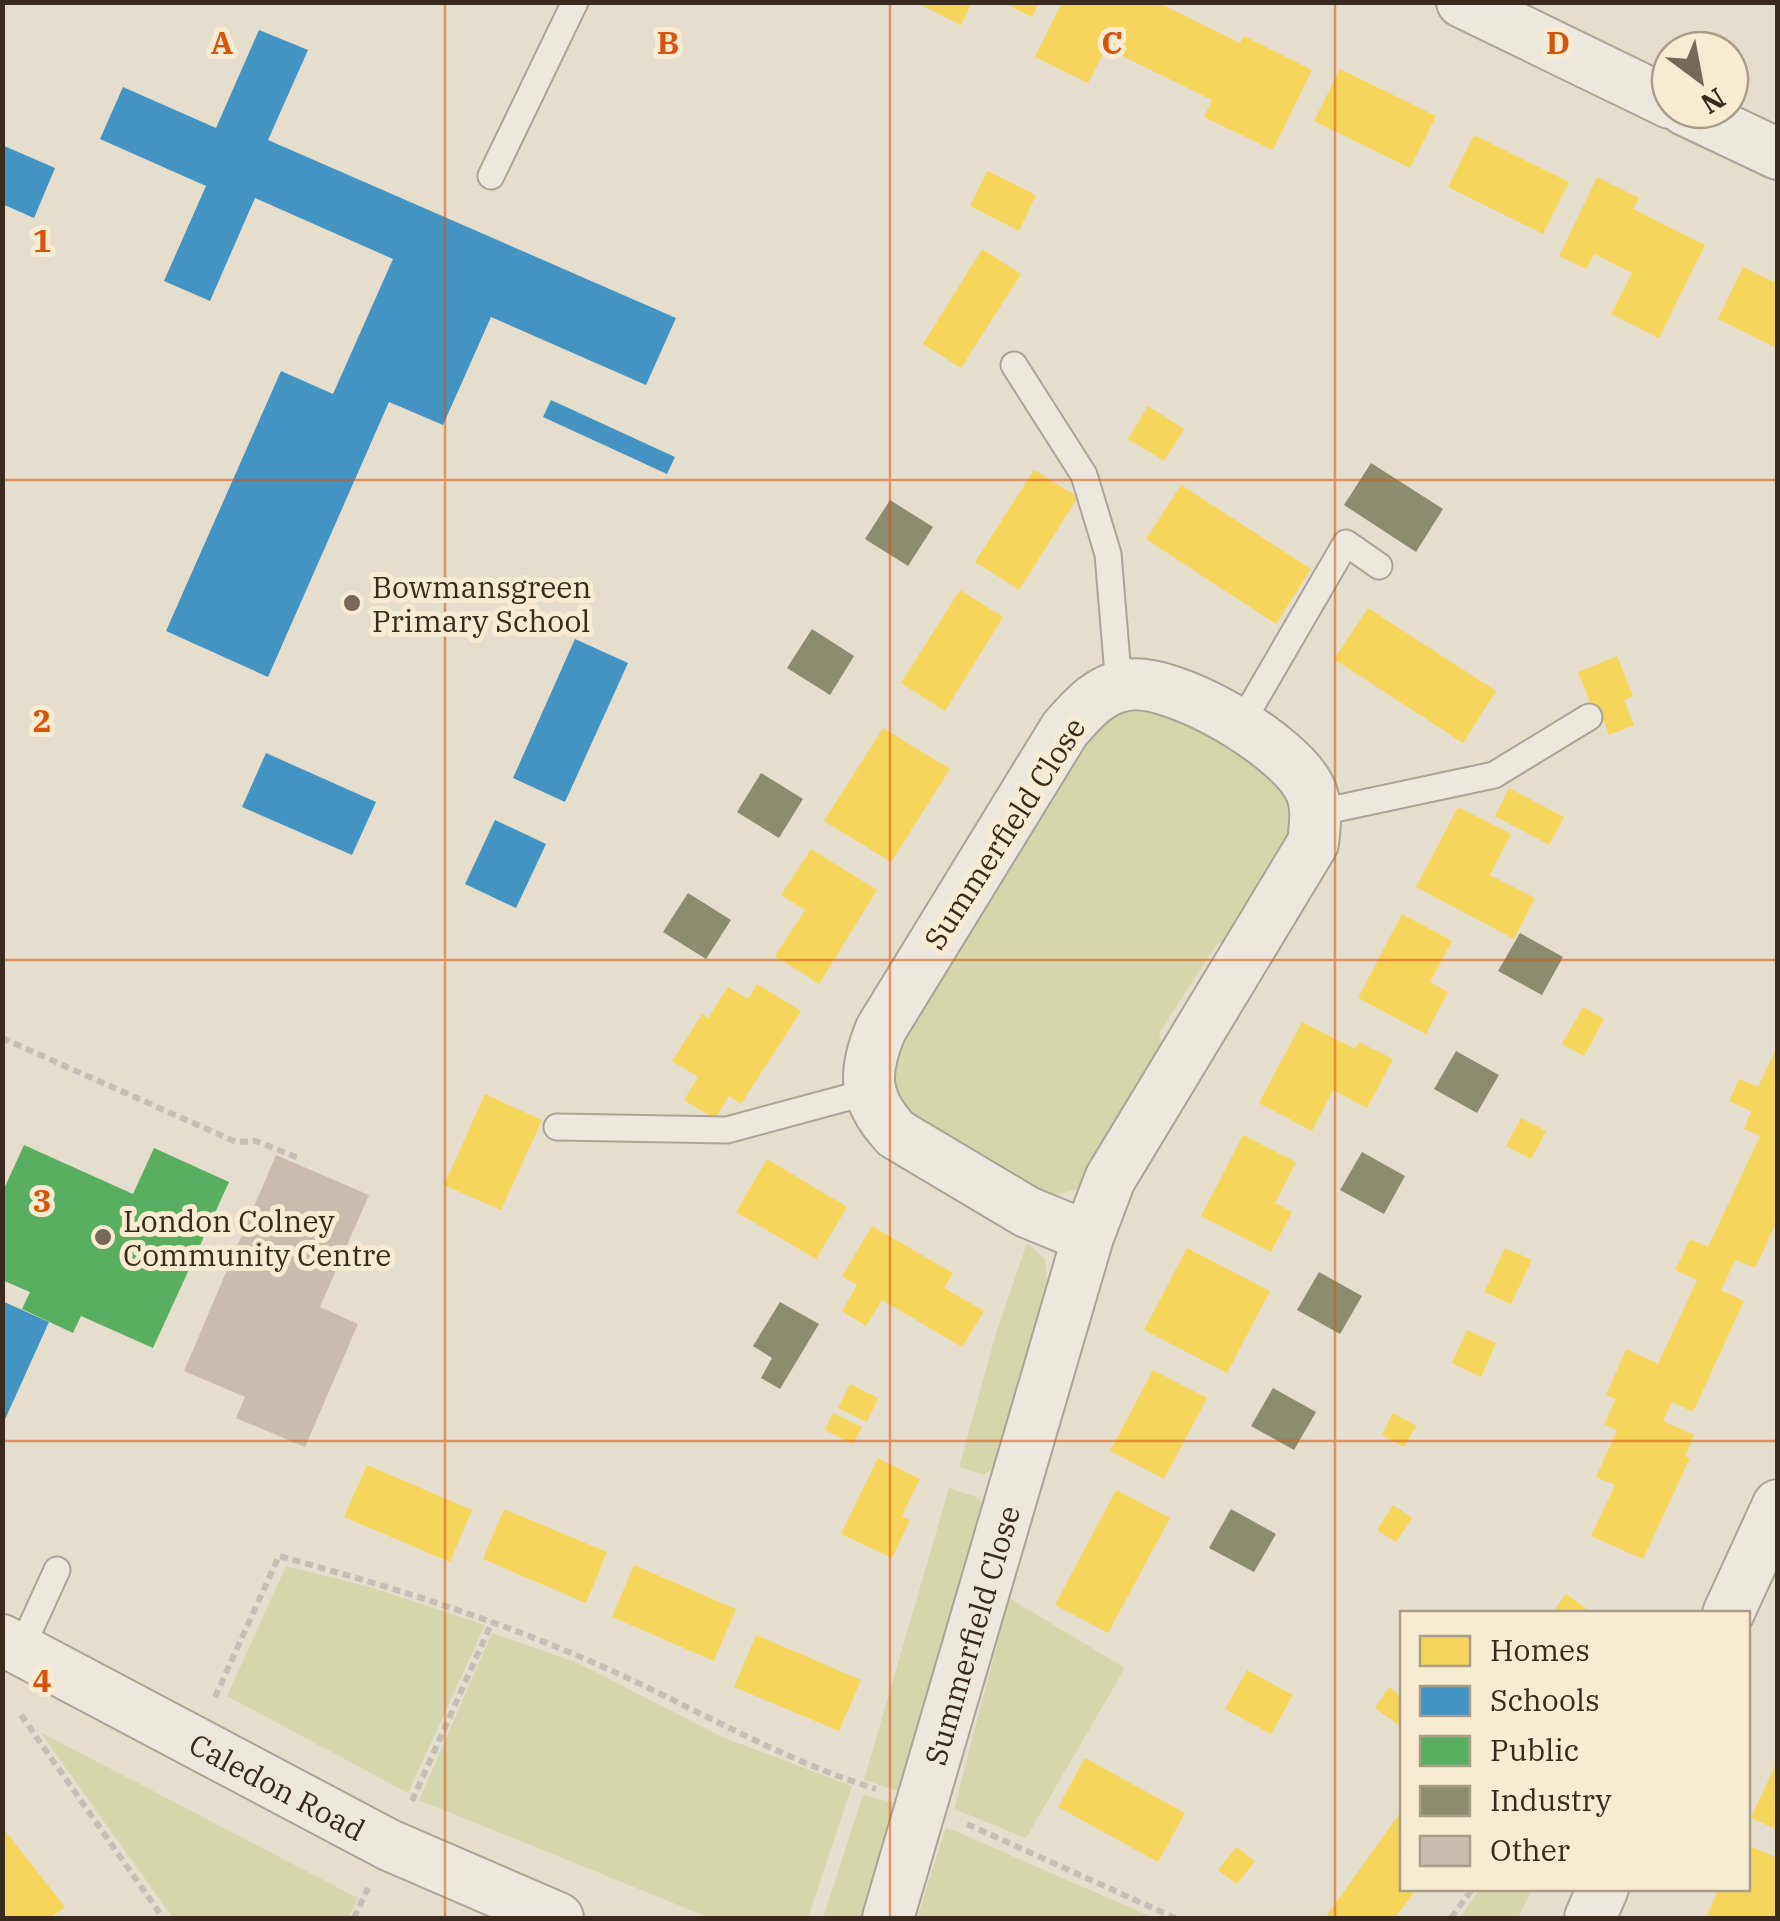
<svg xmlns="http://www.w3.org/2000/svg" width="1780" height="1921" viewBox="0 0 1780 1921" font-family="'IBM Plex Serif',serif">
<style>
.green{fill:#d6d6ad}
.homes{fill:#f6d55c}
.schools{fill:#4393c3}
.public{fill:#5aae61}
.industry{fill:#8c8c6e}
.building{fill:#c9bcad}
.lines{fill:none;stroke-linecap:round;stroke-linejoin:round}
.service-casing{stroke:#aba396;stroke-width:29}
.minor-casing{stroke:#aba396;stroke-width:54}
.path{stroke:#c6bfb5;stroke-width:6;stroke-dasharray:8 5;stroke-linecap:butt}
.service{stroke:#ede8de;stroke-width:25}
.minor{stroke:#ede8de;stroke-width:50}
.grid{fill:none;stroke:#d7540e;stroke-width:2.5;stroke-opacity:0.55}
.poi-dot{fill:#76695a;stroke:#f7ecd1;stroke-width:4}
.labels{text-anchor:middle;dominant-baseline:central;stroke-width:10;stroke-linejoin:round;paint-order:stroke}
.poi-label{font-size:30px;fill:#3a2a1d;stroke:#f7ecd1;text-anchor:start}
.street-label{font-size:30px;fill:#3a2a1d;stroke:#f7ecd1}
.grid-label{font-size:32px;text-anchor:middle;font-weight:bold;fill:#d7540e;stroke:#f7ecd1;stroke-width:10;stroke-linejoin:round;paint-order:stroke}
</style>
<rect width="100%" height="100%" fill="#e6decc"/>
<!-- green -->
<g class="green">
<polygon points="1152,702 1258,756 1291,796 1299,837 1238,940 1217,944 1159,1033 1167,1058 1084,1188 1040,1198 903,1121 888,1090 898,1033 1098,713"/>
<polygon points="1027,1243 1045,1259 1048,1289 993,1469 983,1475 959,1467 996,1333"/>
<polygon points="949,1488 976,1497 985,1506 908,1794 864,1780"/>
<polygon points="286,1566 373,1588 485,1625 408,1793 227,1696"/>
<polygon points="1009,1598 1125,1668 1026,1838 954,1809"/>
<polygon points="492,1633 578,1663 722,1737 852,1786 808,1918 710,1918 419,1800"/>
<polygon points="40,1732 358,1898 348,1918 173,1918"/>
<polygon points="863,1795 903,1805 866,1918 823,1918"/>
<polygon points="946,1827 1154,1918 917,1918"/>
<polygon points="1480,1889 1480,1888 1532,1889 1518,1918 1459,1918"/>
</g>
<!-- homes -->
<g class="homes">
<polygon points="915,2 972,2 961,25"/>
<polygon points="1002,2 1039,2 1032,17"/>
<polygon points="1062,2 1157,2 1240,43 1244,36 1312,70 1273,150 1204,117 1212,100 1106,48 1088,83 1035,57"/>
<polygon points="1340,69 1436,116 1410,168 1314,121"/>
<polygon points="1474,135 1569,182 1543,234 1448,187"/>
<polygon points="987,171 1036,195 1019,231 970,206"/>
<polygon points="1597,177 1639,198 1633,209 1705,245 1659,338 1611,314 1632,273 1594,254 1586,269 1559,256"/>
<polygon points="982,249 1021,274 961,368 923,344"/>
<polygon points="1743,267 1778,284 1778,349 1718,319"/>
<polygon points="1148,406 1184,429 1164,461 1128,439"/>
<polygon points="1034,470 1078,497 1019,590 975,562"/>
<polygon points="1181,485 1311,569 1276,624 1146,539"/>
<polygon points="960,590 1003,617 945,711 901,683"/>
<polygon points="1368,608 1496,691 1463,743 1334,659"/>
<polygon points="1617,656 1633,696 1624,700 1634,725 1609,735 1600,710 1594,712 1578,672"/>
<polygon points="883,728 950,769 891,862 824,821"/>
<polygon points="1509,788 1564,817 1549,845 1495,816"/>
<polygon points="1458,807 1511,834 1490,875 1535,898 1514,939 1416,887"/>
<polygon points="811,849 877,890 819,984 775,956 805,910 781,895"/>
<polygon points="1402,914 1452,941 1430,982 1448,992 1426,1034 1358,998"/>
<polygon points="757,984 801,1011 741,1104 729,1096 715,1119 684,1100 698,1077 672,1061 702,1014 708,1018 728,987 748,999"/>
<polygon points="1583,1007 1604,1019 1584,1056 1562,1044"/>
<polygon points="1302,1022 1355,1049 1359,1042 1393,1059 1367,1108 1333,1090 1312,1131 1259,1103"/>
<polygon points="1778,1045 1778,1219 1755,1268 1735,1260 1721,1290 1744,1301 1693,1412 1672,1402 1663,1421 1694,1435 1685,1456 1690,1458 1643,1559 1591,1536 1615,1485 1596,1477 1617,1430 1604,1424 1616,1399 1606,1395 1626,1349 1658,1364 1697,1280 1675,1270 1690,1239 1708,1247 1760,1136 1744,1129 1751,1111 1729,1101 1739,1079 1758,1087"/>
<polygon points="485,1094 542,1120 501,1210 444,1185"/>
<polygon points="1521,1118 1546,1131 1531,1159 1506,1146"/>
<polygon points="1243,1135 1296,1162 1275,1203 1292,1212 1271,1252 1201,1216"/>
<polygon points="767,1159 847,1207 816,1259 736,1212"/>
<polygon points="872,1226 953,1273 944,1288 984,1311 962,1347 882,1300 866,1326 842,1311 857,1285 842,1276"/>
<polygon points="1187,1248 1270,1291 1227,1373 1144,1330"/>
<polygon points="1505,1248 1532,1260 1511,1304 1484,1292"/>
<polygon points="1467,1330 1496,1343 1481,1377 1452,1363"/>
<polygon points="1153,1370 1207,1398 1164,1479 1110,1451"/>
<polygon points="850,1384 878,1398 867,1422 838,1408"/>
<polygon points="833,1413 862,1427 853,1444 825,1430"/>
<polygon points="1393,1413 1416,1426 1404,1447 1382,1435"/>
<polygon points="878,1458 920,1479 902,1516 910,1520 892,1558 841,1534"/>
<polygon points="367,1465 472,1510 450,1562 344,1517"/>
<polygon points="1116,1490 1170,1518 1108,1633 1055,1605"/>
<polygon points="1393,1505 1412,1518 1396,1542 1377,1530"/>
<polygon points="504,1509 607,1552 586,1603 483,1559"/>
<polygon points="634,1565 736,1609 714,1661 612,1617"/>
<polygon points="1566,1594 1593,1614 1551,1614"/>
<polygon points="756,1635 861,1680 839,1731 734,1687"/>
<polygon points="1247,1670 1293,1695 1271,1734 1225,1709"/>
<polygon points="1389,1687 1402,1697 1399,1725 1375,1708"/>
<polygon points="1085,1758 1185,1813 1158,1862 1058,1807"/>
<polygon points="1778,1759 1778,1830 1751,1818"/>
<polygon points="1402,1810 1402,1888 1417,1888 1395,1918 1325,1918"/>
<polygon points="2,1827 65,1907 50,1918 2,1918"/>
<polygon points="1748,1845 1778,1858 1778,1918 1706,1918 1719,1888 1748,1888"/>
<polygon points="1236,1847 1255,1861 1237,1884 1218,1870"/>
</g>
<!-- schools -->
<g class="schools">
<polygon points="259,30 308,50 268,140 676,318 646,385 491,317 443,425 389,402 268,677 166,631 281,371 333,394 393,259 255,198 210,301 164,281 206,186 100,139 123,87 216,128"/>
<polygon points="2,145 55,168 34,218 2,204"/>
<polygon points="551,400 675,457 667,474 543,417"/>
<polygon points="575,639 628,663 565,802 513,778"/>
<polygon points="266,753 376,802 352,855 242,807"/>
<polygon points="495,820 546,844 516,908 465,884"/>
<polygon points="2,1301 49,1322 2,1426"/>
</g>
<!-- public -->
<polygon class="public" points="24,1145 133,1194 154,1148 229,1182 153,1348 81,1316 73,1333 22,1309 30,1292 2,1280 2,1193"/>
<!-- industry -->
<g class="industry">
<polygon points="1371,463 1443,509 1416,552 1344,505"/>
<polygon points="890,500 933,527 908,566 865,539"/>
<polygon points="812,629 854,656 830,695 787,668"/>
<polygon points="761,773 803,799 779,838 737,812"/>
<polygon points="688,893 731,920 706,959 663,932"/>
<polygon points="1520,933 1563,957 1542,995 1498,971"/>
<polygon points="1456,1051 1499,1075 1477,1113 1434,1089"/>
<polygon points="1362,1152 1405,1176 1384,1214 1340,1190"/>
<polygon points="1319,1272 1362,1296 1340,1334 1297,1310"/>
<polygon points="780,1302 819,1324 780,1389 761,1378 772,1358 753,1346"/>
<polygon points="1273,1388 1316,1412 1294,1450 1251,1426"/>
<polygon points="1231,1509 1276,1534 1254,1572 1209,1548"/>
</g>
<!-- building -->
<polygon class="building" points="276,1155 369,1195 320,1307 358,1324 305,1447 236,1418 245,1397 184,1371"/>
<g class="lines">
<!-- service casing -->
<g class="service-casing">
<g id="service">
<polyline points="491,176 575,2"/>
<polyline points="1014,365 1084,475 1108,554 1119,687"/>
<polyline points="1239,727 1346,543 1379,566"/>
<polyline points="1316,813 1494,775 1589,717"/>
<polyline points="557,1127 727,1130 868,1092"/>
<polyline points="20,1651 57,1570"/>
</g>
</g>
<!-- minor casing -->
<g class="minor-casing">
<g id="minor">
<polyline points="1462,2 1670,103"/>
<polyline points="1685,110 1778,154"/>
<polyline points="1728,1614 1778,1505"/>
<path id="s1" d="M2,1640L389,1845L558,1918"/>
<path id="s2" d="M888,1918L1088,1237L1110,1179L1313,843C1315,825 1318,806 1310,789C1290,746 1174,677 1127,685C1099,689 1083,709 1065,729L881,1029C863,1072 863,1099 896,1134L1027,1212L1088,1237"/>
<polyline points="1590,1918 1603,1888"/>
</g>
</g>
<!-- path -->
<g class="path">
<polyline points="2,1038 236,1142 256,1141 301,1159"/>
<path d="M215,1697L279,1556C381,1584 479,1614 576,1655C677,1697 770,1756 876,1789"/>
<polyline points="21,1715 163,1918"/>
<polyline points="412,1801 492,1622"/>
<polyline points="967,1824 1175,1918"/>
<polyline points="354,1918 368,1888"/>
<polyline points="1451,1918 1473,1888"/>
</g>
<!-- service -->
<use href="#service" class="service"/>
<!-- minor -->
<use href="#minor" class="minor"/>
</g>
<!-- grid -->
<path class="grid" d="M445,2V1918M890,2V1918M1335,2V1918M2,480H1778M2,960H1778M2,1441H1778"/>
<!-- markers -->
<g class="poi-dot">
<circle cx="352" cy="603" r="10"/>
<circle cx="103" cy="1237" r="10"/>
</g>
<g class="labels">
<!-- poi labels -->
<g class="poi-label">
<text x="372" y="586">Bowmansgreen<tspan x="372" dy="34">Primary School</tspan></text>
<text x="123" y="1220">London Colney<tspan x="123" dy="34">Community Centre</tspan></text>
</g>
<!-- street labels -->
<g class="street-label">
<text transform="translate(1004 833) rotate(-57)">Summerfield Close</text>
<text stroke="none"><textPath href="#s2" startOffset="295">Summerfield Close</textPath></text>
<text stroke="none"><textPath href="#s1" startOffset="312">Caledon Road</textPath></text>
</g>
</g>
<g class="grid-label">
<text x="222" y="54">A</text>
<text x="668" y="54">B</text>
<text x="1112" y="54">C</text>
<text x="1558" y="54">D</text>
<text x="42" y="252">1</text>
<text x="42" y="732">2</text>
<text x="42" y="1212">3</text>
<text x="42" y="1692">4</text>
</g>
<!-- border -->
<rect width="1780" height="1921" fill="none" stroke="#3a2a1d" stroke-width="10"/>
<!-- legend -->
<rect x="1400" y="1611" width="350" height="280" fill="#f7ecd1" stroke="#ab9e89" stroke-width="2.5"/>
<rect x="1420" y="1636" width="50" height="30" fill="#f6d55c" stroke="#ab9e89" stroke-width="2.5"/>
<text x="1490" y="1661" font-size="30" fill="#3a2a1d">Homes</text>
<rect x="1420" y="1686" width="50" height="30" fill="#4393c3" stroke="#ab9e89" stroke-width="2.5"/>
<text x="1490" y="1711" font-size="30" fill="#3a2a1d">Schools</text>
<rect x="1420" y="1736" width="50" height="30" fill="#5aae61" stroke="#ab9e89" stroke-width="2.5"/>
<text x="1490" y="1761" font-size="30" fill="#3a2a1d">Public</text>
<rect x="1420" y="1786" width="50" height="30" fill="#8c8c6e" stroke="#ab9e89" stroke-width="2.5"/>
<text x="1490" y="1811" font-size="30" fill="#3a2a1d">Industry</text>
<rect x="1420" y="1836" width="50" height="30" fill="#c9bcad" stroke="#ab9e89" stroke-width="2.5"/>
<text x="1490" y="1861" font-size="30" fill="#3a2a1d">Other</text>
<!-- north arrow -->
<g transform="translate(1700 80) rotate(148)"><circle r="48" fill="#f7ecd1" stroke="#ab9e89" stroke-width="2.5"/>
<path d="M0-8L18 38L0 25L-18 38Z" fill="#76695a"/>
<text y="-15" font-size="28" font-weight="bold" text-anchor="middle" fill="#3a2a1d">N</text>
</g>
</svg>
